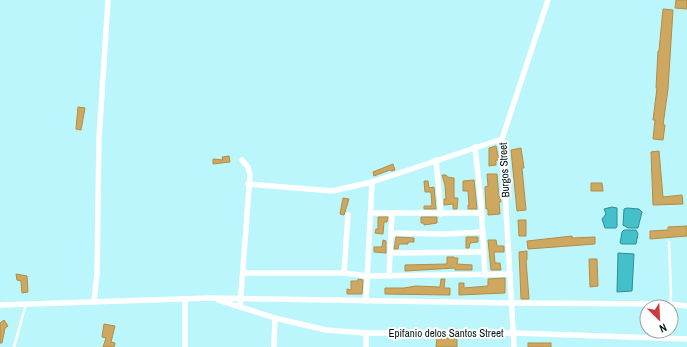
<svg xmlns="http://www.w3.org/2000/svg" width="687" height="347" viewBox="0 0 687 347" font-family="'Archivo Narrow',sans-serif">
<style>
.water{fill:#44c0ca;stroke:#308d95}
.building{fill:#cea860;stroke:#b18d44}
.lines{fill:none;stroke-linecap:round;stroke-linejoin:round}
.service{stroke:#fff;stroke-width:2.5}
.minor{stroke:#fff;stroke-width:5.5}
.labels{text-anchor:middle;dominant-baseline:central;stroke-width:4;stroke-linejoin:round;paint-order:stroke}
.street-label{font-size:11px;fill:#011719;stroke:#fff}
</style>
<rect width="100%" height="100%" fill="#baf6fb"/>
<!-- water -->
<g class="water">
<polygon points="612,207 617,208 617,226 616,228 605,228 602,219 606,214 604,209"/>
<polygon points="627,208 639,209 642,212 638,228 628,228 623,225 624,209"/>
<polygon points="624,230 636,230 638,234 636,244 622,244 620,243 622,232"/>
<polygon points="618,253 634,254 632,291 617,292"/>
</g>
<!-- building -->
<g class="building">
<polygon points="676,0 687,0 687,9 675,8"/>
<polygon points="663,9 673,10 668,89 663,125 665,125 663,140 653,139 655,120 653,120 657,88 656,88 658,51 659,51"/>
<polygon points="78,107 85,108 81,130 76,129"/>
<polygon points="496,146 499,160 496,160 496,165 489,166 489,148"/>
<polygon points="521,148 524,168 522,168 526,210 517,211 511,150"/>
<polygon points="659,151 663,197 682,195 683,204 653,205 651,152"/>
<polygon points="229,156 230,162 213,164 213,159 223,160 222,157"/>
<polygon points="393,164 395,170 391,171 390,170 374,176 373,172"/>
<polygon points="487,174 497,174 499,197 500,197 501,202 499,202 500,214 488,215 488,209 486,209 485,187 488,186"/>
<polygon points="442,175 446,175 447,177 454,178 454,198 458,198 457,209 453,209 453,204 444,205 444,199 446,199 445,185"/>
<polygon points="474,180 477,209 468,209 468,205 469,205 468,191 463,191 463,181"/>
<polygon points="424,181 428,181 429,188 434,187 436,209 424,209 424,206 432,206 431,192 425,192"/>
<polygon points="591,183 602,183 603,191 591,191"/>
<polygon points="343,198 349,199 344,215 340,214"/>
<polygon points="378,217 388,217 387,222 384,222 383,234 375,233 376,229 378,229"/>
<polygon points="421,217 437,217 437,223 424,225 424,223 421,223"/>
<polygon points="518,220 526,220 526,236 519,236"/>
<polygon points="687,226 687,236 650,239 650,231 668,230 668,227"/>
<polygon points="572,236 572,238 595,237 595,244 528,249 527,241"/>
<polygon points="396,237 414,238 414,242 408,242 408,244 399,244 398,249 394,249"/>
<polygon points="466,237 478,237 478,242 470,243 469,248 466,248"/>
<polygon points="383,240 386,241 386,253 374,252 374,247 382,247"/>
<polygon points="488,240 496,240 497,246 504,246 504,252 494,252 495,263 500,263 501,270 491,270"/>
<polygon points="527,251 527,260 526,260 529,299 521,299 519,252"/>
<polygon points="447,257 454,257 454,258 458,258 457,264 472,265 472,270 455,270 455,268 405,271 405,265 447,264"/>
<polygon points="589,259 597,259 598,286 590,287"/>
<polygon points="16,274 27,276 28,292 22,293 21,281 17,280"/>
<polygon points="505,278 505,293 459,295 459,283 464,283 464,288 488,286 488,279"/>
<polygon points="358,279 363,280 362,294 347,294 347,289 351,290 351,281 358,281"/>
<polygon points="441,279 445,279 444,288 450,288 450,295 385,294 385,288 404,288 416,286 440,287"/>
<polygon points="4,320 8,326 5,328 2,343 0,343 0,323"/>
<polygon points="104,324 115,326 111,342 115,343 114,347 103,347 106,338 102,337"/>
<polygon points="437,338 457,338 457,347 436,347"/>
<rect x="528" y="343" width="23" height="4"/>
</g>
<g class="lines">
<!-- service -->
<g class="service">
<polyline points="669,242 671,293 670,304"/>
<polyline points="14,347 26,304"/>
</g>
<!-- minor -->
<g class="minor">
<polyline points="475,147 481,202 485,275"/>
<polyline points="436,160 441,214"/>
<polyline points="248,184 332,191 372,182 502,139"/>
<polyline points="371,213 482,213"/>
<polyline points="392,214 391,233 444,234 483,232"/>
<polyline points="391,233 390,253 484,252"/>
<polyline points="243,273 344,273 367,276 510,274"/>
<polyline points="344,273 348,215"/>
<polyline points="389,276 390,253"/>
<polyline points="218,300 275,318 326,330 366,333 514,333 687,339"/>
<polyline points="366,301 372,182"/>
<polyline points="94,302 97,274 99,139 108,0"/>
<polyline points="0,305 210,298 512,303 669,304 687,306"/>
<polyline points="240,307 250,175 248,167 242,160"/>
<polyline points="185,347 185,299"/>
<polyline points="274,347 275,318"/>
<polyline points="366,347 366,333"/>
<polyline points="514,347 502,139 548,0"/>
</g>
</g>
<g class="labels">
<!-- street labels -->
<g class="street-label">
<text transform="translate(504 170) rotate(-93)">Burgos Street</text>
<text x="446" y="333">Epifanio delos Santos Street</text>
</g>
</g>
<!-- north arrow -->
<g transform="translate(659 319) rotate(156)"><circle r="19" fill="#ffffff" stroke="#99a2a3"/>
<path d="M0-3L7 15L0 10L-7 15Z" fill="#ca3a41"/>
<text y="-6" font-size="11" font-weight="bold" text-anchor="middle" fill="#011719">N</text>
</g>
</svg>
